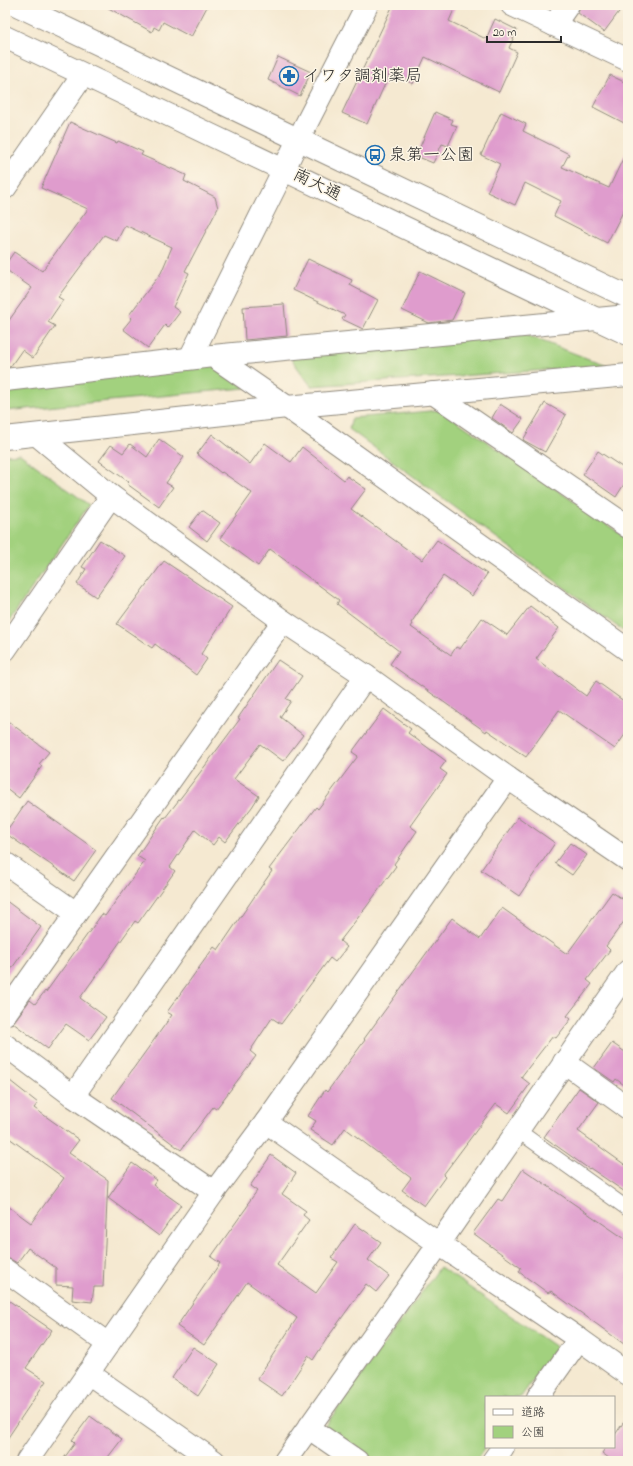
<svg xmlns="http://www.w3.org/2000/svg" width="633" height="1466" viewBox="0 0 633 1466" font-family="'Indie Flower','Klee One',sans-serif">
<style>
.green{fill:#a2d17e;stroke:#667e54}
.building{fill:#df9ccd}
.lines{fill:none;stroke-linecap:round;stroke-linejoin:round}
.service-casing{stroke:#908a7e;stroke-width:16}
.minor-casing{stroke:#908a7e;stroke-width:24}
.tertiary-casing{stroke:#908a7e;stroke-width:24}
.service{stroke:#fff;stroke-width:14}
.minor{stroke:#fff;stroke-width:22}
.tertiary{stroke:#fff;stroke-width:22}
.labels{text-anchor:middle;dominant-baseline:central;stroke-width:3;stroke-linejoin:round;paint-order:stroke}
.poi-label{font-size:17px;fill:#2b2b2b;stroke:#fcf5e5;text-anchor:start}
.street-label{font-size:17px;fill:#2b2b2b;stroke:#fcf5e5}
</style>
<rect width="100%" height="100%" fill="#fcf5e5"/>
<filter id="ink" filterUnits="userSpaceOnUse"><feTurbulence type="fractalNoise" baseFrequency=".025" numOctaves="2"/><feDisplacementMap in="SourceGraphic" scale="8" xChannelSelector="R" yChannelSelector="G"/><feConvolveMatrix kernelMatrix="1 2 1 2 8 2 1 2 1" color-interpolation-filters="sRGB"/></filter>
<filter id="wash" filterUnits="userSpaceOnUse"><feTurbulence type="fractalNoise" baseFrequency=".012" numOctaves="4" result="noise"/><feDisplacementMap in="SourceGraphic" scale="16" xChannelSelector="R" yChannelSelector="G"/><feGaussianBlur stdDeviation="0.9" result="paint"/><feColorMatrix in="noise" values="0 0 0 0 0 0 0 0 0 0 0 0 0 0 0 0 0 1.4 0 .05"/><feComposite in="paint" operator="in"/></filter>
<g filter="url(#wash)">
<rect width="100%" height="100%" fill="#f5e9d1"/>
<!-- green -->
<g class="green">
<polygon points="524,334 607,366 311,386 289,356"/>
<polygon points="211,363 245,388 5,411 5,385"/>
<polygon points="441,410 628,539 628,629 626,633 349,429 352,418"/>
<polygon points="20,454 89,505 5,627 5,455"/>
<polygon points="440,1267 556,1347 521,1397 486,1397 486,1446 476,1461 375,1461 325,1426"/>
</g>
<g id="blocks">
<!-- building -->
<g class="building">
<polygon points="103,5 208,5 191,37 163,22 159,30 154,27 152,32"/>
<polygon points="393,5 456,5 449,21 486,39 495,19 517,30 509,48 517,52 499,92 425,57 413,84 390,73 367,124 342,113"/>
<polygon points="580,5 624,5 604,32 578,13"/>
<polygon points="278,57 311,72 300,96 268,80"/>
<polygon points="610,75 628,84 628,125 593,107"/>
<polygon points="435,112 453,120 451,124 457,126 448,146 442,144 433,163 416,156"/>
<polygon points="501,112 526,124 523,131 569,154 562,167 609,188 628,148 628,202 607,243 554,216 561,201 525,183 515,205 487,192 500,164 481,155"/>
<polygon points="70,122 117,143 118,141 143,152 141,155 186,175 184,181 215,197 218,208 185,271 189,273 173,307 180,312 168,328 165,325 148,348 123,329 132,318 129,315 161,273 172,247 125,225 117,241 104,235 58,297 63,300 48,322 55,326 33,358 22,350 10,367 5,367 5,326 32,288 5,269 5,265 14,252 42,271 88,209 41,188"/>
<polygon points="308,259 352,280 350,285 378,300 363,329 342,319 345,315 293,290"/>
<polygon points="420,271 465,293 452,320 429,323 402,310"/>
<polygon points="284,304 287,336 245,340 243,307"/>
<polygon points="545,403 566,415 545,452 523,440"/>
<polygon points="500,404 523,419 513,433 492,418"/>
<polygon points="212,434 250,464 265,443 291,462 302,447 344,480 347,476 366,489 351,509 422,560 437,540 487,574 472,596 443,576 411,623 413,624 411,627 451,655 456,647 460,649 482,618 507,635 530,606 559,628 536,659 586,696 596,681 628,704 628,730 615,749 559,710 526,757 487,730 486,732 390,664 399,651 337,604 339,600 270,549 258,566 220,538 252,493 222,472 221,473 197,454"/>
<polygon points="159,439 184,457 166,483 173,487 159,507 127,484 129,482 99,461 111,445 123,453 130,444 147,457"/>
<polygon points="598,451 628,471 628,478 616,497 583,474"/>
<polygon points="202,510 220,523 207,541 189,527"/>
<polygon points="100,540 125,556 96,597 77,584 86,569 82,567"/>
<polygon points="164,561 232,607 201,654 207,659 196,675 155,644 152,648 117,624"/>
<polygon points="278,660 302,676 286,699 291,701 280,717 303,735 283,761 260,744 234,779 259,796 252,807 225,842 219,837 213,845 195,830 170,867 175,871 138,923 135,921 80,998 106,1017 89,1040 66,1024 48,1049 13,1023 30,1000 35,1004 45,991 46,992 102,914 105,916 145,861 137,856 164,817 165,818 202,770 240,719 238,718"/>
<polygon points="384,709 411,729 408,733 446,761 440,769 447,774 410,826 417,831 394,864 396,866 367,906 340,941 347,947 335,962 330,958 281,1024 272,1018 250,1051 256,1056 216,1109 213,1107 181,1150 112,1098 172,1015 167,1012 214,947 218,950 265,881 272,871 269,869 316,807 318,809 358,756 352,752"/>
<polygon points="5,719 49,752 39,764 42,766 19,798 5,787"/>
<polygon points="27,801 96,850 74,881 5,833"/>
<polygon points="518,817 555,843 519,896 481,870"/>
<polygon points="570,843 587,855 572,875 555,863"/>
<polygon points="612,892 628,903 628,916 606,946 610,950 587,980 592,984 567,1016 571,1019 556,1038 553,1036 521,1077 530,1084 509,1113 496,1104 443,1175 445,1177 424,1206 402,1190 411,1178 345,1128 333,1145 310,1130 316,1121 308,1116 325,1090 327,1092 365,1040 364,1039 452,918 480,939 502,908 567,954"/>
<polygon points="5,900 41,927 5,978"/>
<polygon points="5,981 10,985 5,992"/>
<polygon points="612,1043 628,1054 628,1088 616,1079 614,1082 594,1068"/>
<polygon points="5,1077 38,1103 34,1108 79,1140 69,1153 108,1180 103,1287 94,1287 92,1302 72,1300 73,1286 56,1285 56,1268 28,1248 17,1263 12,1260 5,1258 5,1204 31,1223 64,1178 5,1135"/>
<polygon points="579,1088 599,1102 578,1131 628,1167 628,1194 590,1168 589,1169 544,1137"/>
<polygon points="271,1155 296,1173 282,1194 306,1211 303,1215 309,1220 277,1265 316,1293 338,1262 331,1258 355,1224 381,1242 368,1260 389,1276 376,1292 366,1284 328,1337 313,1360 308,1356 282,1396 257,1379 297,1318 247,1282 204,1345 177,1326 220,1263 211,1257 249,1204 248,1203 257,1191 250,1186"/>
<polygon points="132,1163 157,1180 153,1185 181,1205 159,1236 108,1198"/>
<polygon points="523,1169 628,1241 628,1347 551,1291 548,1293 519,1272 521,1268 473,1233 498,1199 502,1201"/>
<polygon points="5,1298 52,1330 26,1368 46,1381 5,1442"/>
<polygon points="193,1347 219,1364 198,1396 172,1378"/>
<polygon points="90,1416 122,1439 105,1461 62,1461 75,1443 72,1440"/>
<polygon points="628,1416 628,1461 613,1461 602,1453 606,1447 614,1447 614,1436"/>
</g>
</g>
</g>
<g filter="url(#ink)">
<use href="#blocks" fill-opacity="0" stroke="#908a7e" stroke-width="1"/>
<g class="lines">
<!-- service casing -->
<g class="service-casing">
<polyline id="service" points="517,1130 628,1209"/>
</g>
<!-- minor casing -->
<g class="minor-casing">
<g id="minor">
<polyline points="512,5 628,60"/>
<polyline points="554,25 568,5"/>
<polyline points="5,188 83,75"/>
<polyline points="213,356 287,407 628,650"/>
<polyline points="190,358 284,169 298,140 367,5"/>
<polyline points="5,380 213,356 628,316"/>
<polyline points="433,393 628,527"/>
<polyline points="37,435 111,496 283,621 366,676 508,778 628,860"/>
<polyline points="5,438 287,407 628,375"/>
<polyline points="5,650 111,496"/>
<polyline points="5,863 76,913"/>
<polyline points="5,1014 283,621"/>
<polyline points="5,1045 73,1096 214,1192"/>
<polyline points="564,1062 628,1108"/>
<polyline points="73,1096 366,676"/>
<polyline points="266,1122 439,1244 579,1339 628,1374"/>
<polyline points="5,1270 108,1344"/>
<polyline points="88,1373 214,1461"/>
<polyline points="538,1397 579,1339"/>
<polyline points="309,1428 357,1461"/>
<polyline points="27,1461 214,1192 266,1122 508,778"/>
<polyline points="285,1461 439,1244 628,971"/>
<polyline points="493,1461 503,1447"/>
</g>
</g>
<!-- tertiary casing -->
<g class="tertiary-casing">
<g id="tertiary">
<polyline points="17,5 628,297"/>
<polyline points="5,37 628,334"/>
</g>
</g>
<!-- service -->
<use href="#service" class="service"/>
<!-- minor -->
<use href="#minor" class="minor"/>
<!-- tertiary -->
<use href="#tertiary" class="tertiary"/>
</g>
</g>
<!-- icons -->
<defs>
<g id="pharmacy-ring" transform="scale(1)"><circle r="9.5" fill="#fcf5e5" stroke="#1f6fb2" stroke-width="1.5"/><path d="M-2-6h4v4h4v4h-4v4h-4v-4h-4v-4h4Z" fill="#1f6fb2"/></g>
<g id="bus-ring" transform="scale(1)"><circle r="9.5" fill="#fcf5e5" stroke="#1f6fb2" stroke-width="1.5"/><path d="M-5-6H5V4H4V6H2V4H-2V6H-4V4H-5ZM-3.5-4V0h7V-4ZM-3.5 1.2v1.5H-2V1.2ZM2 1.2v1.5H3.5V1.2Z" fill="#1f6fb2"/></g>
</defs>
<g fill-rule="evenodd">
<use href="#pharmacy-ring" x="289" y="76"/>
<use href="#bus-ring" x="375" y="155"/>
</g>
<g class="labels">
<!-- poi labels -->
<g class="poi-label">
<text x="303" y="76">イワタ調剤薬局</text>
<text x="389" y="155">泉第一公園</text>
</g>
<!-- street labels -->
<g class="street-label">
<text transform="translate(317 185) rotate(26)">南大通</text>
</g>
</g>
<!-- margin -->
<rect width="633" height="1466" fill="none" stroke="#fcf5e5" stroke-width="20"/>
<!-- legend -->
<rect x="485" y="1396" width="130" height="52" fill="#fcf5e5" stroke="#a8a49b"/>
<rect x="493" y="1409" width="20" height="6" fill="#ffffff" stroke="#a8a49b"/>
<text x="521" y="1416" font-size="12" fill="#2b2b2b">道路</text>
<rect x="493" y="1426" width="20" height="12" fill="#a2d17e" stroke="#a8a49b"/>
<text x="521" y="1436" font-size="12" fill="#2b2b2b">公園</text>
<!-- scale -->
<path d="M487 36v6h74v-6" fill="none" stroke="#2b2b2b" stroke-width="2"/>
<text x="493" y="36" font-size="12" fill="#2b2b2b" stroke="#fcf5e5" stroke-width="3" paint-order="stroke">20 m</text>
</svg>
